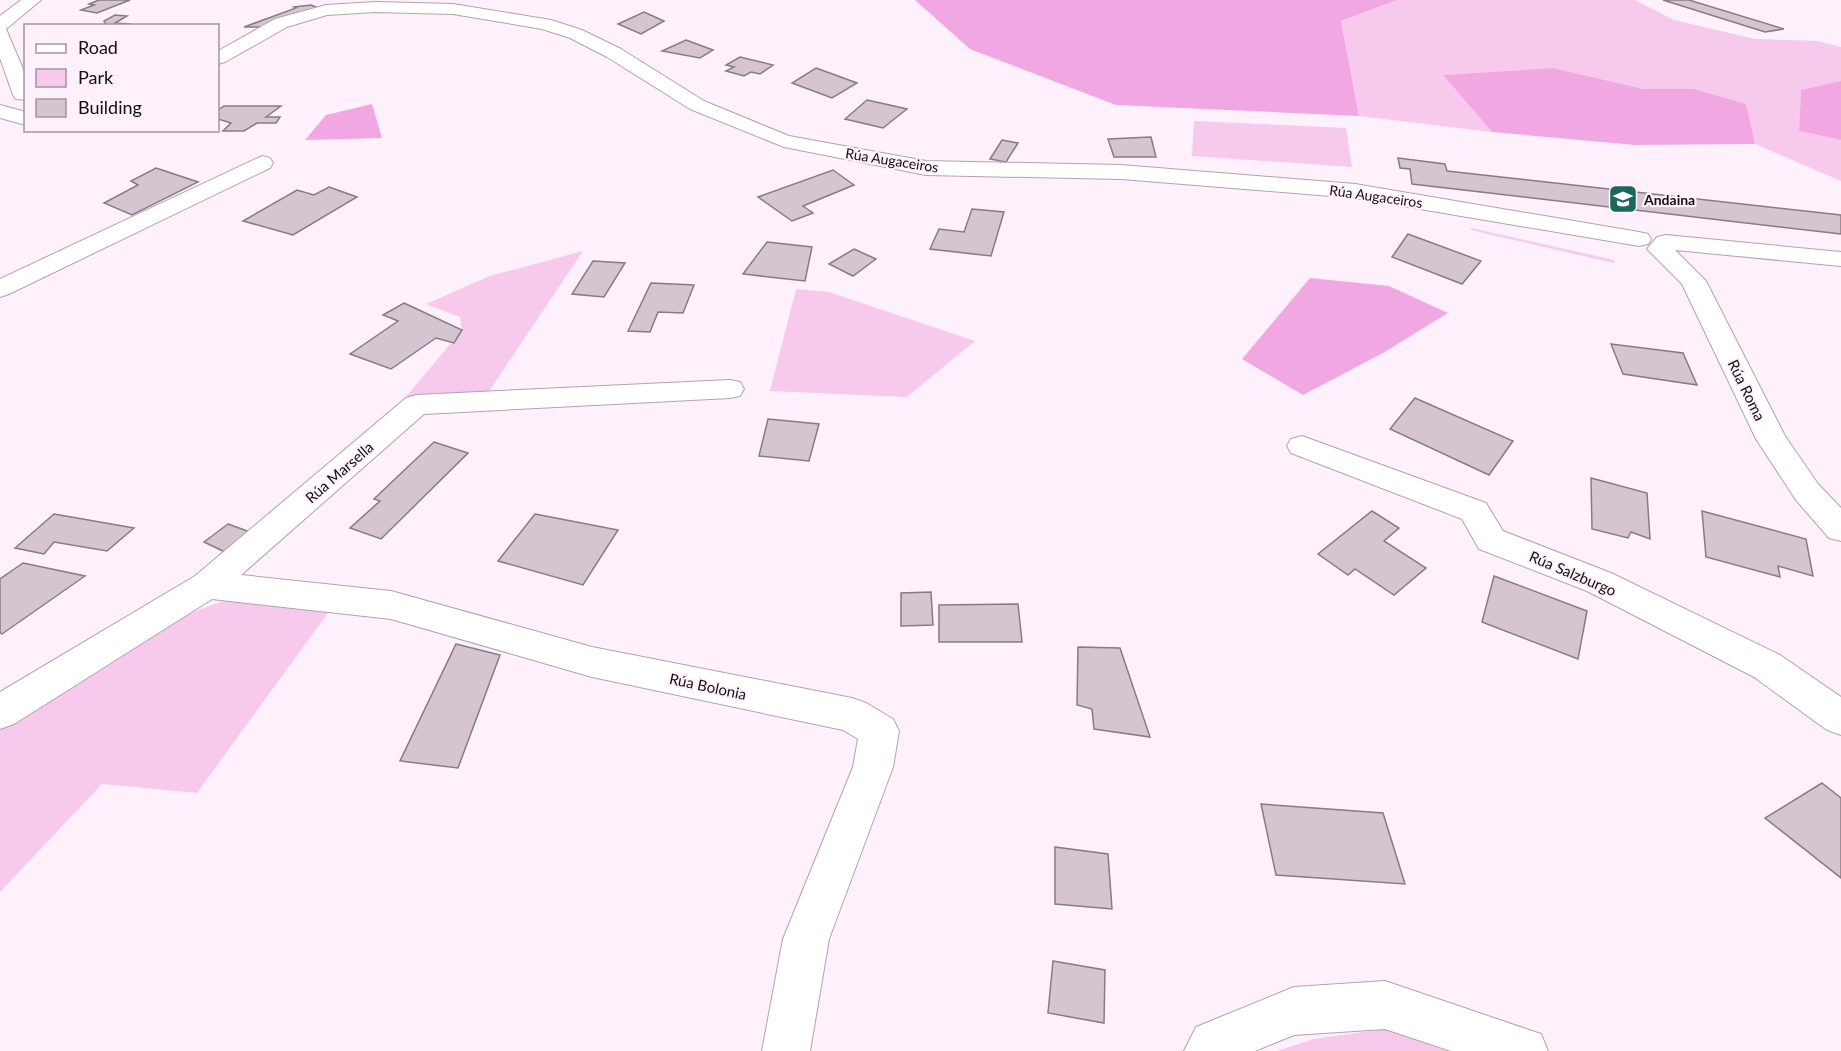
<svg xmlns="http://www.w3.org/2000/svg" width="1841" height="1051" viewBox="0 0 1841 1051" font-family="Lato,sans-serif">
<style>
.green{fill:#f7c9ec}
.forest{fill:#f1a8e2}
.building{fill:#d4c5d0;stroke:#897b86;stroke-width:1.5}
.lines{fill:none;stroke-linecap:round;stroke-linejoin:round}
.minor-casing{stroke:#b2a3ae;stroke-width:2}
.minor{fill:#fff;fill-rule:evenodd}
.labels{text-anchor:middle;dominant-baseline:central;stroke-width:4.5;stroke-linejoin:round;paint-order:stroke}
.far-street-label{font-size:14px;fill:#130e12;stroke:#fef1fb}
.far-poi-label{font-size:14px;font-weight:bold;fill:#130e12;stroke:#fef1fb;text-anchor:start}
.street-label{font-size:15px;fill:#130e12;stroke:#fef1fb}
</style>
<rect width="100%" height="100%" fill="#fef1fb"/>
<!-- green -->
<g class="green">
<polygon points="1397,0 1635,0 1674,20 1755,39 1818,41 1841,47 1841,81 1801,91 1799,131 1841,140 1841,181 1755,144 1745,104 1694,89 1644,89 1553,68 1443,75 1492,132 1359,116 1341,21"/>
<polygon points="1194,121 1346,128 1352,167 1192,156"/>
<polygon points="1471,228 1614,260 1614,263 1471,230"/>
<polygon points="583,251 488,393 406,397 462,330 460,317 426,304 490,276"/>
<polygon points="796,289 829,292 975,341 907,397 770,391"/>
<polygon points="229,599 330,610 197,793 102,784 0,892 0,726 193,612"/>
<polygon points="1385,1029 1447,1051 1277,1051 1314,1039"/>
</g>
<!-- forest -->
<g class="forest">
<polygon points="915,0 1397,0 1341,21 1359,116 1116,105 970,49"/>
<polygon points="1553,68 1644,89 1694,89 1746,104 1755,144 1635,145 1492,132 1443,75"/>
<polygon points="1841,81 1841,140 1799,131 1801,90"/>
<polygon points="372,104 382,138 305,140 326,115"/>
<polygon points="1310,278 1389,286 1448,313 1383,353 1303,395 1242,359"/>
</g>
<!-- building -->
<g class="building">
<polygon points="99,0 130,0 97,13 81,10 94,5 89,4"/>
<polygon points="1663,0 1689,0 1784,29 1765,32"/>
<polygon points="311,5 318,8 265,27 244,27 296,8 294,7"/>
<polygon points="644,12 664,21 641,34 618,24"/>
<polygon points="115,15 127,16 115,23 131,24 106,26 104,21"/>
<polygon points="686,40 713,50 700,58 662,51"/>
<polygon points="740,57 773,65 760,74 751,72 744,76 726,71 734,67 726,65"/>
<polygon points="816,68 857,83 832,98 792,83"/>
<polygon points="867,100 907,109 883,128 845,119"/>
<polygon points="224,106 281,106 266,117 280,117 276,123 257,123 244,131 223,131 231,123 218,119 218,110"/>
<polygon points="1151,137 1156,157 1114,157 1108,139"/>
<polygon points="1002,140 1018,143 1006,162 990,159"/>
<polygon points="1398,158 1445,164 1447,171 1841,215 1841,234 1412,184 1410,169 1400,168"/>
<polygon points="156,168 198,182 132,215 104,203 138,185 131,181"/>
<polygon points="833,170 854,185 803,206 813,213 792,221 758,197"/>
<polygon points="329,187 357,197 293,235 243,221 297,190 314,195"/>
<polygon points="972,209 1004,212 991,256 930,249 939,229 964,232"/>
<polygon points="1408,234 1481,261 1462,284 1392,257"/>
<polygon points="767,242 812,247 805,281 743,274"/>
<polygon points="854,249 876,259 853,276 829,264"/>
<polygon points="593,261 625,263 604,297 572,294"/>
<polygon points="651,283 694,285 683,313 658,312 650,332 628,331"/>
<polygon points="404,303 462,330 454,343 436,338 391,369 350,354 398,321 383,315"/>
<polygon points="1611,344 1683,353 1697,385 1623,374"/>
<polygon points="1415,398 1513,441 1489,475 1390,429"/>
<polygon points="768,419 819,424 809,461 759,456"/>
<polygon points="434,442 468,453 381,539 350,528 380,501 374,499"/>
<polygon points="1591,478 1647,493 1650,539 1631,532 1628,538 1592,529"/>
<polygon points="1372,511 1399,528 1384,541 1426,568 1394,595 1355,569 1348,575 1318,554"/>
<polygon points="1702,511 1806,539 1813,576 1778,566 1780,577 1706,557"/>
<polygon points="54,514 134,528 107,551 54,542 44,554 15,548"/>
<polygon points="535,514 618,530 583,585 498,561"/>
<polygon points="228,524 253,533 229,554 204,542"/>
<polygon points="23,563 85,576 2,634 0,633 0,579"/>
<polygon points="1494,576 1587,611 1578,659 1482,622"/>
<polygon points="931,592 933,625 901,626 901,593"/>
<polygon points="1018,604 1022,642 939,642 939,605"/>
<polygon points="456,644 500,655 458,768 400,761"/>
<polygon points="1078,647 1120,648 1150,737 1094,729 1092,709 1077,705"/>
<polygon points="1822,783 1841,798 1841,878 1765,818"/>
<polygon points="1261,804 1383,813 1405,884 1276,875"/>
<polygon points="1055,847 1108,854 1112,909 1055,904"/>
<polygon points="1053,961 1105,970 1104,1023 1048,1013"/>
</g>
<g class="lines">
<!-- minor casing -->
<g class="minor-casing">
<g id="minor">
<polygon points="21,0 41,0 6,29 26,76 26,100 16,99 13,95 0,58 0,16"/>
<polygon points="375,2 453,4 551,20 582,30 621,49 704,101 789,136 926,161 1121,165 1355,184 1639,232 1648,234 1651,239 1648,244 1639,246 1355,198 1121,179 926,175 784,147 690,109 607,57 570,38 542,29 453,14 375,12 327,15 287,27 225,62 218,64 218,51 275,19 326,5"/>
<polygon points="0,105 26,112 26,125 0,118"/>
<polygon points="262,156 270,158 273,163 270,168 9,294 0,297 0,279"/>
<polygon points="1666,235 1841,252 1841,266 1675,250 1706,281 1785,436 1818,484 1841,508 1841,541 1829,538 1796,500 1756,439 1682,284 1647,249 1657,237"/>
<polygon points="730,380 740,382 744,389 740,396 730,398 424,414 241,575 391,591 592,647 852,698 866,703 893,719 899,731 893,767 829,939 810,1051 762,1051 783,939 853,767 858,739 843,730 592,677 391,619 212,599 14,724 0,729 0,692 195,576 406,398 416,395"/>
<polygon points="1302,436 1486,503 1503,531 1611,573 1780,655 1841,697 1841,735 1827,730 1754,677 1587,591 1479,549 1462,519 1291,453 1287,446 1291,439"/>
<polygon points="1385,981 1541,1034 1548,1051 1451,1051 1385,1029 1294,1035 1255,1051 1184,1051 1196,1027 1294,987"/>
</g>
</g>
<!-- minor -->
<use href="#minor" class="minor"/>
</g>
<!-- icons -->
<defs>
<g id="school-square" transform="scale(1.5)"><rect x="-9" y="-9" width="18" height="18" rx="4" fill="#1c665e" stroke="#fef1fb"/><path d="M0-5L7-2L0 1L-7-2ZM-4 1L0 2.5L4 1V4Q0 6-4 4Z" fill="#fff"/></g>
</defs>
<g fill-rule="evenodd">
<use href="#school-square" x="1623" y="199"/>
</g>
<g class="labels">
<!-- far-street labels -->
<g class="far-street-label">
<text transform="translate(892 160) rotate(9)">Rúa Augaceiros</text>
<text transform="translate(1376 196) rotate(8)">Rúa Augaceiros</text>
</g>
<!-- far-poi labels -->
<g class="far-poi-label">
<text x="1644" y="199">Andaina</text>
</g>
<!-- street labels -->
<g class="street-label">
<text transform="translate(1747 390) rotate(64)">Rúa Roma</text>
<text transform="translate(339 472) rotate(-41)">Rúa Marsella</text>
<text transform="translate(1573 573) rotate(23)">Rúa Salzburgo</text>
<text transform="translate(708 686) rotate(12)">Rúa Bolonia</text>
</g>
</g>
<!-- legend -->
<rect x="24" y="24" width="195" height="108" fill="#fef1fb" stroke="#a0969e" stroke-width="1.5"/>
<rect x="36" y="44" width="30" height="9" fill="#ffffff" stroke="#a0969e" stroke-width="1.5"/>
<text x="78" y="54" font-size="18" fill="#130e12">Road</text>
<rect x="36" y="69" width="30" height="18" fill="#f7c9ec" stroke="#a0969e" stroke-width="1.5"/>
<text x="78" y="84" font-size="18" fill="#130e12">Park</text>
<rect x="36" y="99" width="30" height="18" fill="#d4c5d0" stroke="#a0969e" stroke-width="1.5"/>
<text x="78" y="114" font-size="18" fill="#130e12">Building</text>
</svg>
